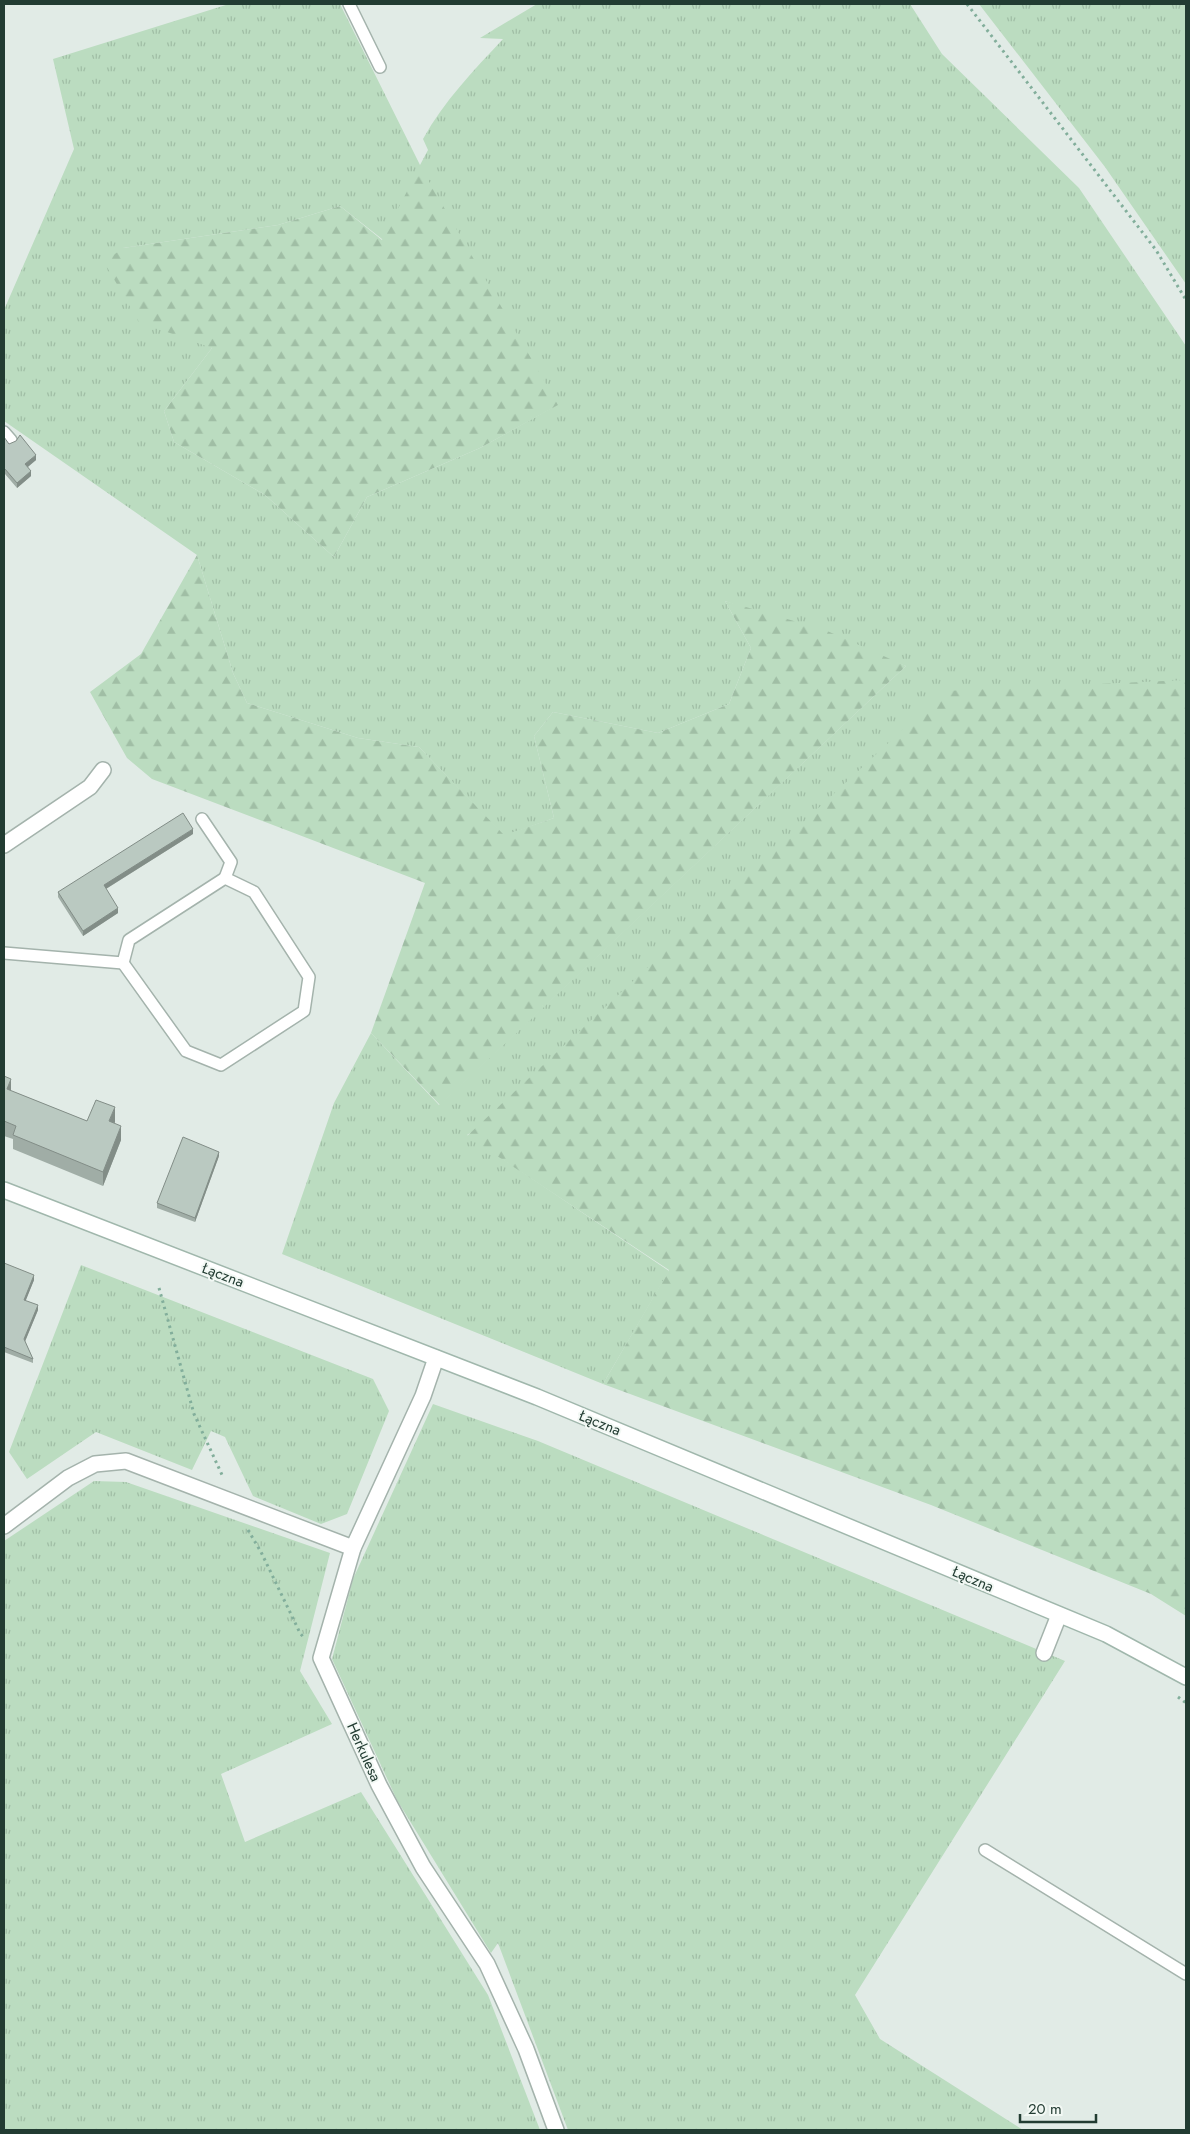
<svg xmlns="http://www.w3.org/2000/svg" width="1190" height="2134" viewBox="0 0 1190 2134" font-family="Jost,sans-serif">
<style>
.grass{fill:url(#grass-tufts);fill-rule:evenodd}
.forest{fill:url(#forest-firs)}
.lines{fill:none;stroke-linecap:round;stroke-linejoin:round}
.lane-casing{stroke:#a4b3ac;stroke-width:14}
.street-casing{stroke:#a4b3ac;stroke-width:18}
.secondary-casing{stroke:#a0b7ac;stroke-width:18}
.path{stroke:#82ae9b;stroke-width:3;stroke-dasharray:2.5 4;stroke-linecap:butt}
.lane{stroke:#fff;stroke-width:11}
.street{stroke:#fff;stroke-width:15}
.secondary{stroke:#fff;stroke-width:15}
.wall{fill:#a0ada6}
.shaded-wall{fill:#828d87}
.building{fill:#bac9c1;stroke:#828d87}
.labels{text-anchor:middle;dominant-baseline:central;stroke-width:4;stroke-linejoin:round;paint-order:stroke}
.street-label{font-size:15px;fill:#223c32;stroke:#f2f8f4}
</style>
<defs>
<pattern id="grass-tufts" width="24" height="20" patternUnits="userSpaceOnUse" patternTransform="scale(1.25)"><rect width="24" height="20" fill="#bbdcc0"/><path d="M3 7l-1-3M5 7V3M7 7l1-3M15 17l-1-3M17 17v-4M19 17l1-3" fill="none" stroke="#a0bea5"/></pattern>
<pattern id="forest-firs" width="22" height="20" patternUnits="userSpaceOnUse" patternTransform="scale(1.25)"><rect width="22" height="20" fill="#bbdcc0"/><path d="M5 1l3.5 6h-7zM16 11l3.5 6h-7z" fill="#a0bea5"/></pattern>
</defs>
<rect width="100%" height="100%" fill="#e1ebe6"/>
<!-- grass -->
<g class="grass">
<path d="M229,4H340L420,165L428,150L423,139C444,101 474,70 503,39L480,38L537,4H910L942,54L1079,188L1186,346V686L467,1135L669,1271L603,1384L282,1254L334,1103L371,1033L439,1105L906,666L725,601L751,648L729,704L658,733L553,712L534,736L554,818L504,836L419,747L358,738L247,703L233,673L197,555L4,421V310L74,149L53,59ZM340,206L382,239L557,405L480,448L367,497L334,557L265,495L174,442L164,411L212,348L123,248L278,225Z"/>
<polygon points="979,4 1186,4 1186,284 1105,167"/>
<polygon points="81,1265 373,1379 389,1411 347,1514 321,1524 253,1496 225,1437 211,1431 192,1470 96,1432 27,1479 9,1452"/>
<polygon points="433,1404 538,1441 1065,1661 855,1995 880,2039 1023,2130 568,2130 498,1943 491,1953 397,1800 332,1659 353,1579"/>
<polygon points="94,1481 126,1482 330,1553 300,1671 332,1724 221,1774 245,1842 361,1792 488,1995 540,2130 4,2130 4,1541"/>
</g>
<!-- forest -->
<g class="forest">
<polygon points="420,166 558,405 480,448 367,497 334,557 265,495 174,442 164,411 212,348 139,322 104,262 123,248 278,225 340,206 382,240"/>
<polygon points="197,555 233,673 247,703 358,738 419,747 504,835 554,818 534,736 553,712 658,733 729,704 751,648 725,601 825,630 906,666 440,1105 371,1033 425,883 152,779 127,758 90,692 141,654"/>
<polygon points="1186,680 1186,1616 1151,1594 931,1505 603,1384 669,1270 467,1136 944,691"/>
</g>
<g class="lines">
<!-- lane casing -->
<g class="lane-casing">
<g id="lane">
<polyline points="349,4 380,67"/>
<polyline points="4,432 11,440"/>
<polyline points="4,953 123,963 129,940 225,878"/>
<polyline points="123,963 186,1051 221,1065 304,1011 309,977 254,892 225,878 231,862 202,819"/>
<polyline points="985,1850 1186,1974"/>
</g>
</g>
<!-- street casing -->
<g class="street-casing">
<g id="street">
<polyline points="4,845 90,787 103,770"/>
<polyline points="436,1358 423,1396 353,1548 321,1658 379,1785 423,1867 487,1964 526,2049 556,2130"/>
<polyline points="4,1526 68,1478 95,1464 126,1461 353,1548"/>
<polyline points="1044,1653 1059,1615"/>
</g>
</g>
<!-- secondary casing -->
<g class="secondary-casing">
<polyline id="secondary" points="4,1190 537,1397 1106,1634 1186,1677"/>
</g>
<!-- path -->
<g class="path">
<polyline points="967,4 1156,250 1186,300"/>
<polyline points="159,1288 194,1414 223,1477"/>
<polyline points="248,1530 261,1552 300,1633 305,1639"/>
<polyline points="1178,1697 1186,1703"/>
</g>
<!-- lane -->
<use href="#lane" class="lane"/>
<!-- street -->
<use href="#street" class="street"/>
<!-- secondary -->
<use href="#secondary" class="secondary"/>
</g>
<!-- wall -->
<g class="wall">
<polygon points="9,444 36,460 28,467 31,476 17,488 5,474 4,475"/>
<polygon points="193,834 106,889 118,913 83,936 58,897 58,892"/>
<polygon points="4,1076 11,1091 87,1121 115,1122 114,1123 121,1140 103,1186 13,1149 13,1139 4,1136"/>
<polygon points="219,1156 195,1222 157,1208 157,1203"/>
<polygon points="4,1263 34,1280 25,1301 38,1310 25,1341 33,1359 33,1363 4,1352"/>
</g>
<!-- shaded-wall -->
<g class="shaded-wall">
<polygon points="36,455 36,460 25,469 25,464"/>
<polygon points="31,471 31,476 17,488 17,483"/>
<polygon points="193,829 193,834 104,890 104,885"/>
<polygon points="118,908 118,913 83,936 83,931"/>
<polygon points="11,1079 11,1093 7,1089"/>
<polygon points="115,1107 115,1122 109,1135 109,1121"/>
<polygon points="121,1126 121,1140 103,1186 103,1172"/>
<polygon points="219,1152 219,1156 195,1222 195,1218"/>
<polygon points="34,1275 34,1280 24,1305 24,1300"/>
<polygon points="38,1305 38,1310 24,1344 24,1339"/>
</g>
<!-- building -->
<g class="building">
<polygon points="20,435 36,455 25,464 31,471 17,483 5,469 4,470 4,437 9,444 16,441"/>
<polygon points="183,813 193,829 104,885 118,908 83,931 58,892"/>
<polygon points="4,1076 11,1079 7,1089 87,1121 96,1100 115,1107 109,1121 121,1126 103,1172 13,1135 16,1126 4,1121"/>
<polygon points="183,1137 219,1152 195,1218 157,1203"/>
<polygon points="4,1263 34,1275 24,1300 38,1305 24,1339 33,1359 4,1347"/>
</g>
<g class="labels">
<!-- street labels -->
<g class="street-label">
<text transform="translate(223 1275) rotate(21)">Łączna</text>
<text transform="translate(600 1423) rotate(22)">Łączna</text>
<text transform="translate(973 1579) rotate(23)">Łączna</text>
<text transform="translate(364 1752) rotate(66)">Herkulesa</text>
</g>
</g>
<!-- border -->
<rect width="1190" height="2134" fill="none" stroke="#223c32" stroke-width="10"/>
<!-- scale -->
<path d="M1020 2114v8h76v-8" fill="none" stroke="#223c32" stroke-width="2.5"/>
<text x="1028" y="2114" font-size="15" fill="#223c32" stroke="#f2f8f4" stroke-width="4" paint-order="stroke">20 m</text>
</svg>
